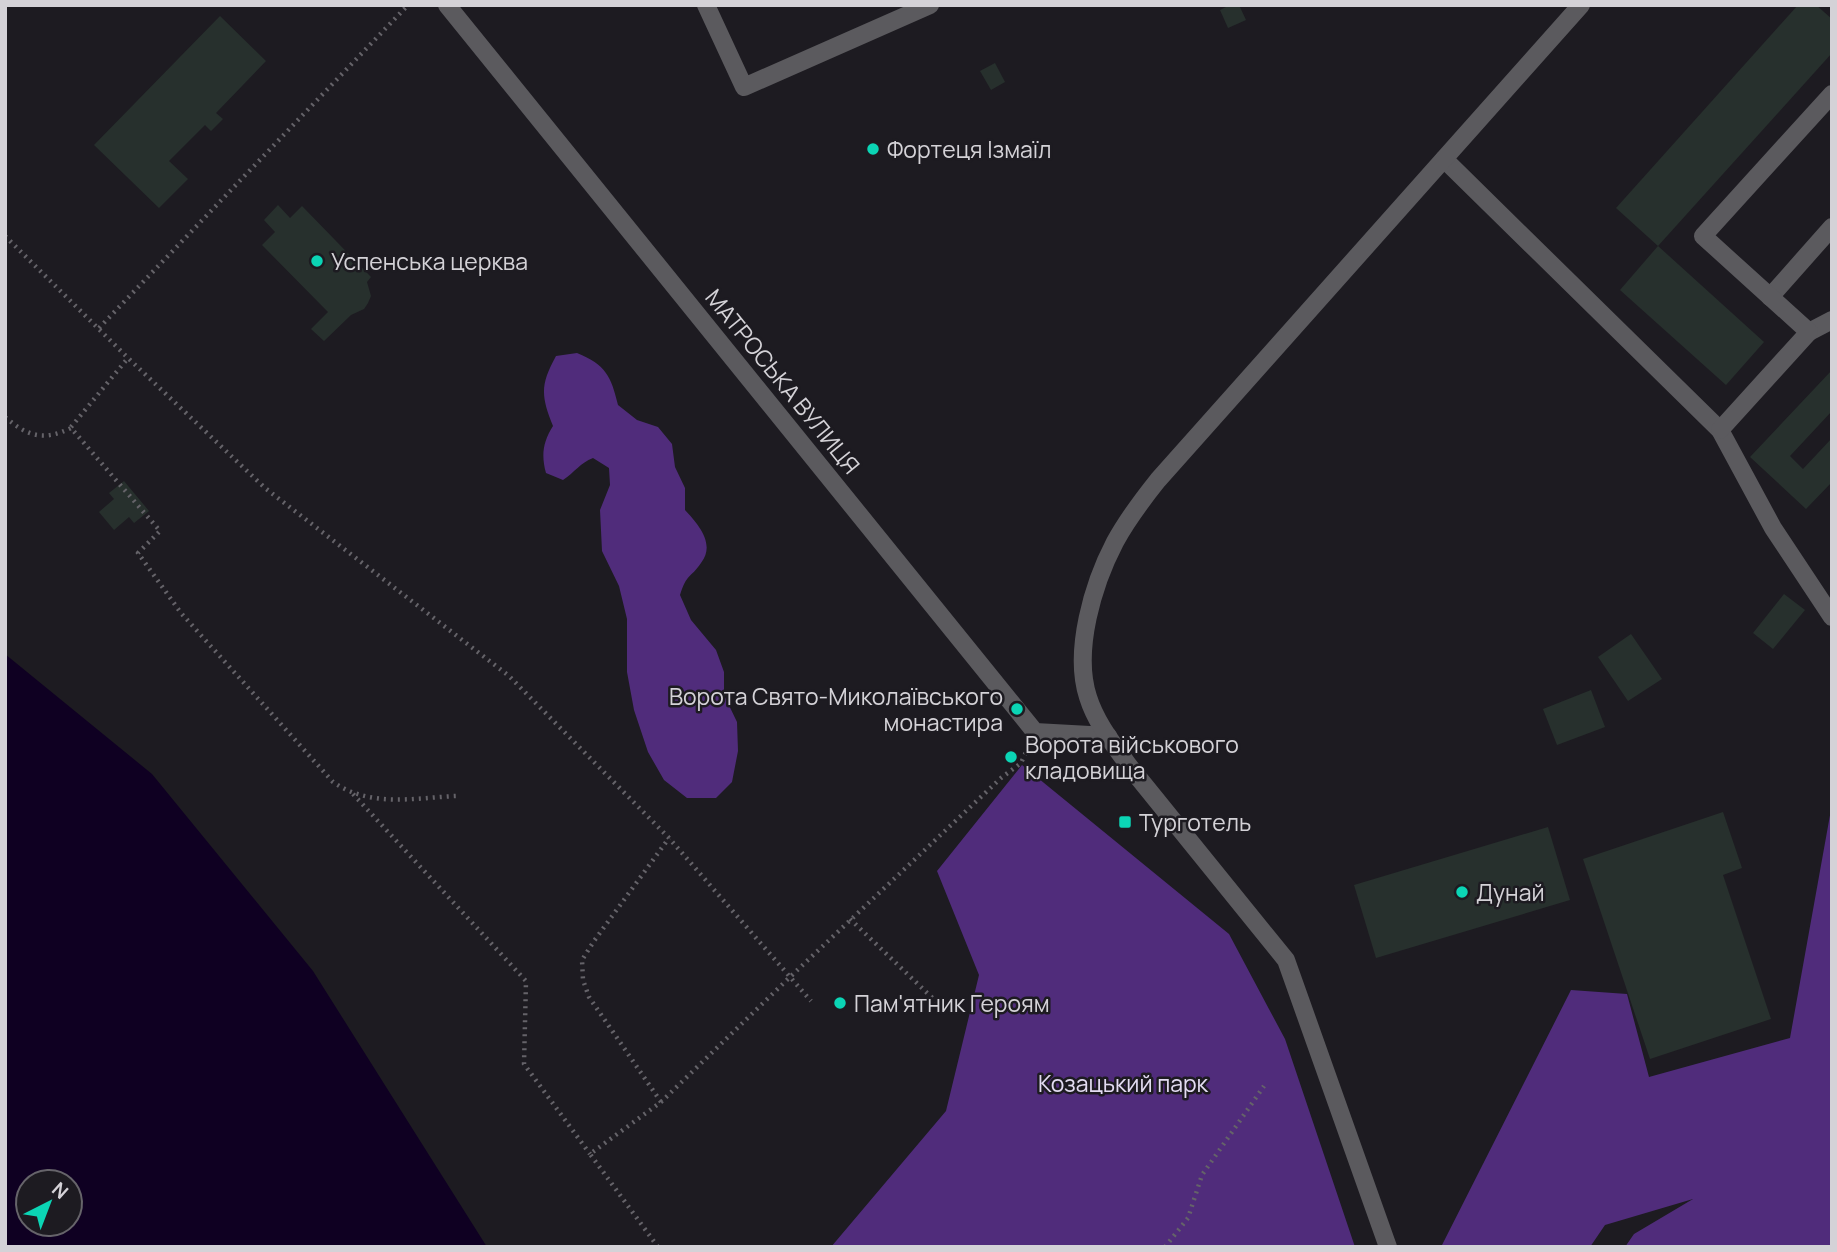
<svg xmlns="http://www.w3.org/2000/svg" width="1837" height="1252" viewBox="0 0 1837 1252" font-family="Manrope,sans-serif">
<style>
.forest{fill:#502c7b}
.water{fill:#0f0022;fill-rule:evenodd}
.building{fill:#27302d}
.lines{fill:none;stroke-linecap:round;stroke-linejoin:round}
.path{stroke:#656369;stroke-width:4.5;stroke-dasharray:2 5;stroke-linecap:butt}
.minor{stroke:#5b5a5e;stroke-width:18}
.poi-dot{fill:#0bd5b5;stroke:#1d1b21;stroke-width:2.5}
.labels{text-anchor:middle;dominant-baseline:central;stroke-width:5;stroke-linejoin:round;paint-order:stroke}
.poi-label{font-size:23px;fill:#d4d2d7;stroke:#1d1b21;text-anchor:start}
.street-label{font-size:23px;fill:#d4d2d7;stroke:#1d1b21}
.park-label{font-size:23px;fill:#e3dcf2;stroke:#1d1b21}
</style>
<rect width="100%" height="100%" fill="#1d1b21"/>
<!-- forest -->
<g class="forest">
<path d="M577,353C606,365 611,376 618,405L637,420L658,427L672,444L675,467L685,488V510C698,524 716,544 701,563C690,579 687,573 680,595L691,620L716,650L724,672V695L737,722L738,751L732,782L716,798H687L664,780L648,752L634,710L627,672V619L619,586L602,551L600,510L610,485L609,468L593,458C580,463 575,472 563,480L546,473C541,455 543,442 553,426C541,396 540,385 556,356Z"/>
<polygon points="1022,765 1229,934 1285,1039 1355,1247 831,1247 946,1111 979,975 937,871"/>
<polygon points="1832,804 1832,1247 1625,1247 1634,1234 1693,1199 1605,1225 1590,1247 1441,1247 1571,990 1627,994 1649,1077 1790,1038"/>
</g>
<!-- water -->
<path class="water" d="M5,654L152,774L313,971L487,1247H5ZM28,1182H70V1224H28Z"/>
<!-- building -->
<g class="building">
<polygon points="1230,5 1239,5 1246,20 1228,28 1220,10"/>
<polygon points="1798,5 1816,5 1832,19 1832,53 1658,246 1616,208"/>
<polygon points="220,16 266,61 216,113 223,119 211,131 205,125 169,161 188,179 159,208 94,145"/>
<polygon points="995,63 1005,82 991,90 980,71"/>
<polygon points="278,205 290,218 302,206 371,277 367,282 371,296 368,303 364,309 351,315 324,341 311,329 328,312 262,245 275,232 264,220"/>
<polygon points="1658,246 1764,342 1726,385 1620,290"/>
<polygon points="1832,370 1832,411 1790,456 1803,469 1832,438 1832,482 1806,509 1750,457"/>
<polygon points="124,481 149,511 134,523 129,517 114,530 99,512 114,499 109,493"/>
<polygon points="1784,594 1805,610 1773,649 1753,633"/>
<polygon points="1631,634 1662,679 1628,701 1598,657"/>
<polygon points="1591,690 1605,727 1557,745 1543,709"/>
<polygon points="1723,812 1742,868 1723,875 1771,1019 1650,1059 1583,859"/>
<polygon points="1548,827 1570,900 1376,958 1354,885"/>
</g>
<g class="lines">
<!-- path -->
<g class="path">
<polyline points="5,236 128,358 265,488 509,676 669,838 811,1001"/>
<polyline points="99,328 408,5"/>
<path d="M5,417C28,437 44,441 71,428L160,531L138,553L181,613L333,782C371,808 413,798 456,796"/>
<polyline points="71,427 128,358"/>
<polyline points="353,794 526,981 524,1064 590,1154"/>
<polyline points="850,919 946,1011"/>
<polyline points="661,1102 589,997 583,980 582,960 594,941 669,838"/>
<polyline points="658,1247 590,1154 661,1102 790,977 1001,778 1021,763 1026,752"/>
<polyline points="1165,1247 1188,1218 1202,1175 1264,1086"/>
</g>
<!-- minor -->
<g class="minor">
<polyline points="447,5 1035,732 1108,736"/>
<polyline points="706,5 744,87 930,5"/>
<polyline points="1444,159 1720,430 1773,528 1832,617"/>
<polyline points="1770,297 1832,227"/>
<polyline points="1809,332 1832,320"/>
<polyline points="1720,430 1809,332 1703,236 1832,94"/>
<path d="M1388,1247L1286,960L1129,766C1114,745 1096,723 1088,697C1073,651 1093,584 1115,542C1127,520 1142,500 1158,480L1581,5"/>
</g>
</g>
<!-- markers -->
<g class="poi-dot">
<circle cx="873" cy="149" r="7"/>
<circle cx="317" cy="261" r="7"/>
<circle cx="1017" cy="709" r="7"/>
<circle cx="1011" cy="757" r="7"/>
<rect x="1118" y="815" width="14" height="14" rx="3.5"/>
<circle cx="1462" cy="892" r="7"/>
<circle cx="840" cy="1003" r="7"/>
</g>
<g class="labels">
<!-- poi labels -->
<g class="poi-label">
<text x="887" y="149">Фортеця Ізмаїл</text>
<text x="331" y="261">Успенська церква</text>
<text x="1003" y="696" text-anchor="end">Ворота Свято-Миколаївського<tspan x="1003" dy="26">монастира</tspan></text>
<text x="1025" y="744">Ворота військового<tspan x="1025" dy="26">кладовища</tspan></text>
<text x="1139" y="822">Турготель</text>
<text x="1476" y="892">Дунай</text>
<text x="854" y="1003">Пам'ятник Героям</text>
</g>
<!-- street labels -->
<g class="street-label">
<text transform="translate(783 381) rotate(51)">МАТРОСЬКА ВУЛИЦЯ</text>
</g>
<!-- park labels -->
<g class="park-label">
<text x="1123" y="1083">Козацький парк</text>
</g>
</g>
<!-- border -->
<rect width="1837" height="1252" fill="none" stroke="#d4d2d7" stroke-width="14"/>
<!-- north arrow -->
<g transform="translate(49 1203) rotate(42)"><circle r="33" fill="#1d1b21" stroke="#66646a" stroke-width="2"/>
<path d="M0-5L12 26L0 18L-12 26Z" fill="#0bd5b5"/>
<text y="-10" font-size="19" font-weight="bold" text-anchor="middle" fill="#d4d2d7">N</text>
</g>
</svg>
